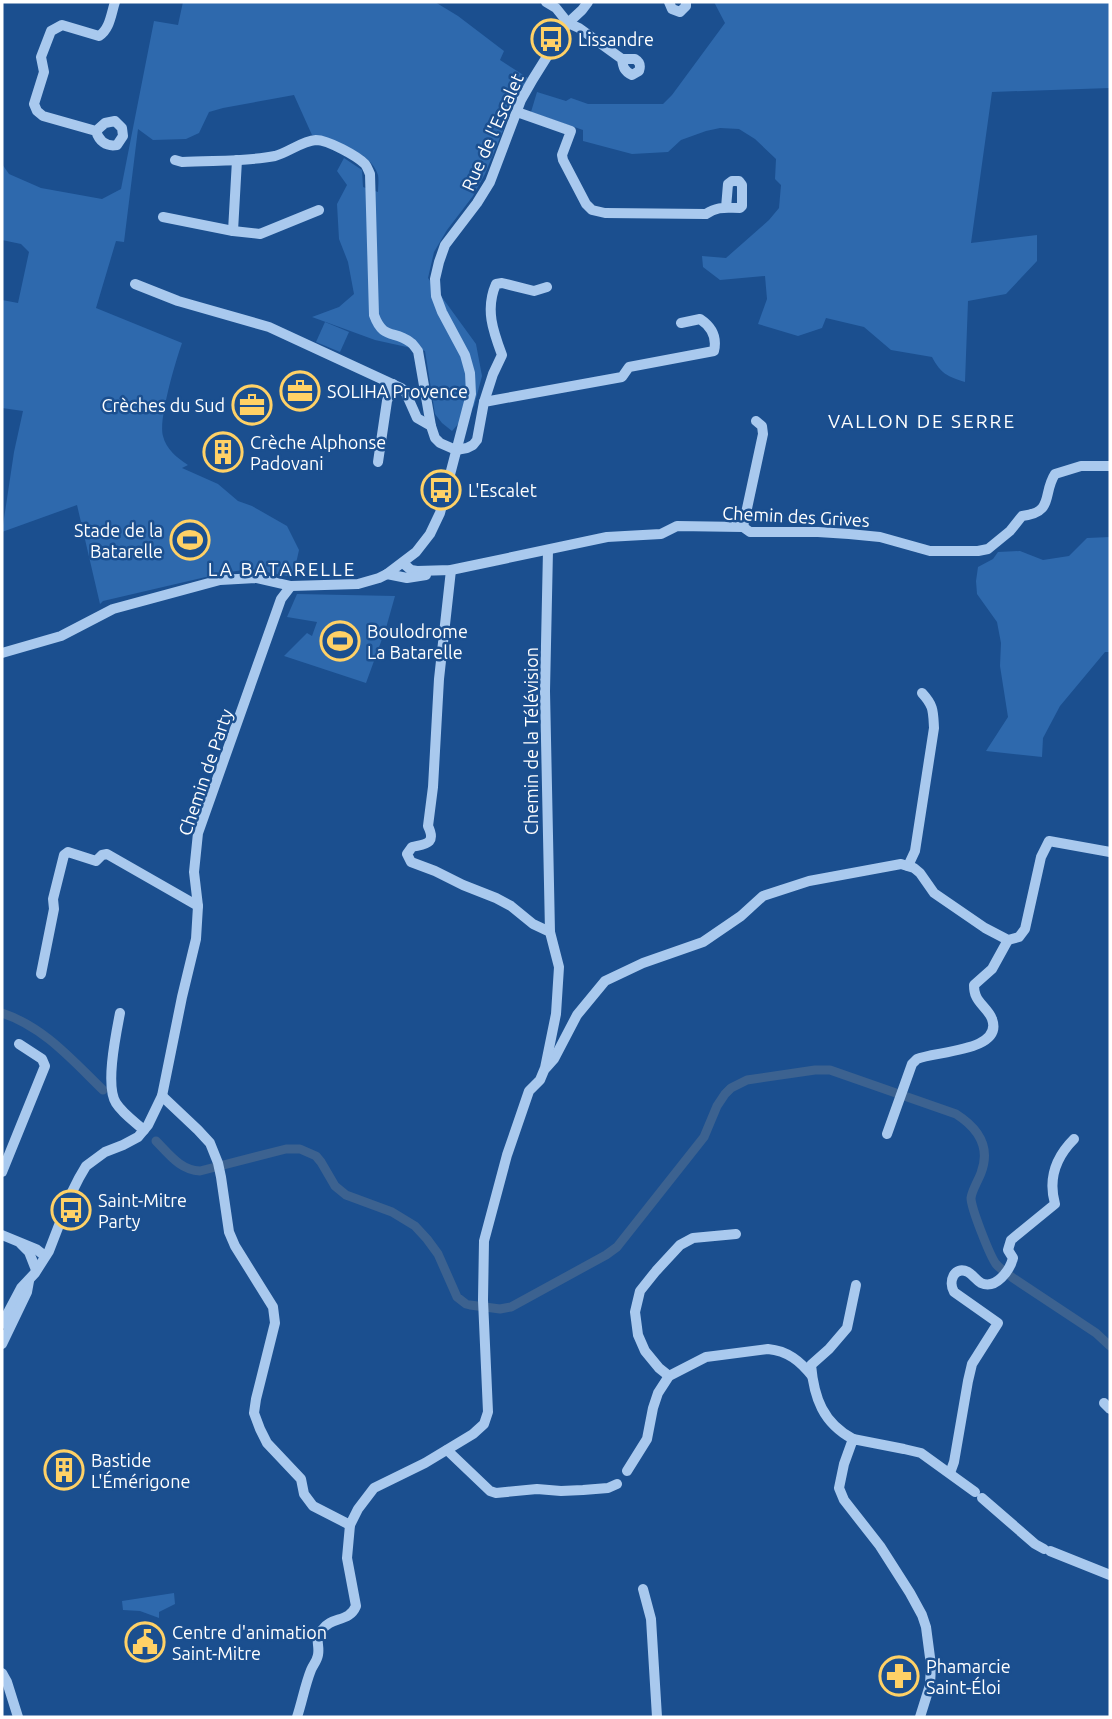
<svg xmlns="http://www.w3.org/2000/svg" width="1112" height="1719" viewBox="0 0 1112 1719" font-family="Ubuntu,sans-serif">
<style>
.green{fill:#2e69ad}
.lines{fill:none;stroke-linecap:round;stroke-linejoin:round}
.canal{stroke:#3c6290;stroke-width:9}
.minor{stroke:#a9c9ee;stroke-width:10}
.labels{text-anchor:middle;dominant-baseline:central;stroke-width:5;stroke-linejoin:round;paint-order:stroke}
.poi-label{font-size:18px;fill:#fff;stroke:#1b4f8f;text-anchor:start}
.street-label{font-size:18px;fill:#fff;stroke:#1b4f8f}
.neighbourhood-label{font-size:19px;letter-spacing:2px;fill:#fff;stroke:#1b4f8f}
</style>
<rect width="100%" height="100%" fill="#1b4f8f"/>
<!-- green -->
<g class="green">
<path d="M183,2H435L458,16L504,51L500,60L528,78L510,110L504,128L485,174L473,196L447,230L434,252L428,278L476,344L482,376L474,406L452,431L442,423L435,414L425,351L375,340L312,317L339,307L354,294L348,262L339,239L337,204L347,185L337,171L344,158L362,170L363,187L378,192C378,187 379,180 378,175C371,151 333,141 312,135L294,95L223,108L209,112L199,133L186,139L153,140L138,129L124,242L116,241L96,308L182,343C176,360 158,420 163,436C166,449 177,458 188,465L182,468L218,484L238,501L252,506L287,526L299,550L293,577L250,569L223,573L103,601L100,604L77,505L2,532L14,452L23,411L2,408V300L18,303L29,252L21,244L2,240V164L9,174L41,188L102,199L121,189L154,21L178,25Z"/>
<path d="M714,2H1110V88L992,92L971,243L1037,235V261L1006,294L968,301L965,382C947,376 941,374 932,357L891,350L864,327L826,318L822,328L798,336L758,324L767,299L765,276L720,280L703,267L702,256L726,258L769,220L779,208L781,185L775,179L776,159L755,139L739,129L720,128L706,131L681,140L668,152L632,154L583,141V130L531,112L537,92L566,101L571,98L588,104H663L672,95L725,23Z"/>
<polygon points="325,322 349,332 340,352 316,342"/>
<polygon points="1110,537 1110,652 1105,652 1060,706 1043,738 1042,757 986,751 1008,717 1000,666 1001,643 997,622 977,594 976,581 978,567 993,559 998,552 1020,551 1043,560 1069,556 1087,538"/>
<polygon points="297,594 395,596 386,628 366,683 284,656 307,633 312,636 317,622 287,617"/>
<polygon points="174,1593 175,1604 159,1612 159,1618 140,1611 123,1610 122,1601"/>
</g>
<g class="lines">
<!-- canal -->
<g class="canal">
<path d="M2,1013C44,1027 72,1060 103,1090"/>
<path d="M156,1141C169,1154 180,1170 200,1171L286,1149H300L316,1156L321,1162L335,1186L346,1195L392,1212L415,1226L427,1239L438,1254L457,1297L466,1304L470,1305L500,1309L511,1307L606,1255L617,1247L704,1137L717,1106L725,1094L731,1088L747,1080L815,1070H830L956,1114C978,1128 991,1147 981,1173C978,1181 972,1190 971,1198C971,1208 990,1256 996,1264C1001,1270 1008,1274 1013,1278L1096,1333L1110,1346"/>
</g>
<!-- minor -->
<g class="minor">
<path d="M546,2L556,8L568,23L579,28L622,59C623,67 624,71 632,75L639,71C641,65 640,62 635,59H622"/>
<polyline points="669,2 672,9 680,12 686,6 686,2"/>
<path d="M517,112L571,131L562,155L563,160L586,204L592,210L605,213L706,214C718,206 725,208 740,208L742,206V185L739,181H732L728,184L726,208"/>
<path d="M96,131L105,123L115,121L122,128L123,136L117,145C106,147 99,141 96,131L43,116L37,111L34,104L44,72L41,57L51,31L62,25L99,36C110,29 111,14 115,2"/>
<path d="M175,160L182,162C212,160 245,162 275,156C289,152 302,141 316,140C328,140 357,156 365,164C368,168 368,170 370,174L374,315C383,340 394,330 410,342C414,344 415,348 418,351L431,426"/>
<polyline points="163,217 233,231 260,234 319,210"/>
<polyline points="233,231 237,160"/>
<path d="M135,284L178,301L269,327L401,388L405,391L417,418L431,426L435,438L440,443L456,450L467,448L473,445L477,440L484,402L622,377L629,367L714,351C717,338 712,327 700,319L681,323"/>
<path d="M484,402L493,374L502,355C493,331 485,309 496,284L502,283L534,291L547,287"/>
<polyline points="378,462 387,401 393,384"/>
<polyline points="743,527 763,434 762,426 756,421"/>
<polyline points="548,550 545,691 550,932"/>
<path d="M403,563L411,570L417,571L451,570L607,537L661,534L677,526L743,527L750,532H818L849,534L880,537L930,551H978L988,549L1010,531L1022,516C1055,512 1042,494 1055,474L1081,466H1110"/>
<polyline points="387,574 407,578 426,575"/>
<polyline points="2,653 61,636 113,609 220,580 256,578 291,586 358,584 379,578 387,574 416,552 430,534 440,513 471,394 470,373 465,355 442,312 436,296 435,279 439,262 445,245 477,203 490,182 521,100 533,79 568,23 582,10 588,2"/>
<path d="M908,866L915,851L934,728C933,711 934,706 922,693"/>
<polyline points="41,974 54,909 53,899 64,855 68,852 96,861 102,855 107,854 198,906"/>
<path d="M120,1013C116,1034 105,1086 116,1103C123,1114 135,1122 144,1130"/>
<polyline points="546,1068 554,1059 577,1015 605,981 643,963 703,942 741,916 763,896 809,881 901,864 914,868 920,873 934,893 985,928 1008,940 1019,937 1025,929 1041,857 1049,841 1110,852"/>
<polyline points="162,1096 198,1130 210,1143 218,1163 221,1177 229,1232 235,1246 273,1307 275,1323 256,1399 254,1413 260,1429 267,1443 301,1479 304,1494 313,1506 350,1525"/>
<path d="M887,1134L912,1064L917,1059C934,1051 1004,1052 992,1019C989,1010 979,1004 976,996C974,992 974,988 974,985L992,969L1008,940"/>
<polyline points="2,1172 45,1066 42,1059 19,1044"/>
<polyline points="2,1235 36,1249 45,1256"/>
<polyline points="21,1244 29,1252 36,1270"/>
<polyline points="2,1324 21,1288 35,1273 49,1251 71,1194 79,1178 86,1166 105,1152 123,1145 138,1137 148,1125 162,1096 182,997 196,939 198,906 194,872 198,833 281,599 291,586"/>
<polyline points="2,1344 27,1292 29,1281"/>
<polyline points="669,1376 659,1368 645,1351 638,1335 635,1312 640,1291 656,1271 680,1245 693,1238 736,1234"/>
<polyline points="1104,1403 1110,1409"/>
<path d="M853,1439C823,1423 814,1398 811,1365L829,1349L847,1328L856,1285"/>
<polyline points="447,1450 490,1491 496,1493 537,1489 561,1491 583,1490 608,1488 617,1484"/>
<path d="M627,1471L647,1439L653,1408L658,1393L669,1376L706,1357L768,1349C788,1351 800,1361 812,1376"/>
<path d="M950,1473L954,1462L968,1381L972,1364L998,1323L954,1292C948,1282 954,1265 968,1272C973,1275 976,1280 981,1283C996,1290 1010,1270 1013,1258L1008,1250L1011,1240L1055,1204C1048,1179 1056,1157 1074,1139"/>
<polyline points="982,1498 1035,1544 1044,1549"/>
<polyline points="1050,1551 1110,1575"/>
<polyline points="643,1589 651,1619 657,1717"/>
<polyline points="2,1673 7,1682 18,1717"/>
<path d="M297,1717C302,1702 305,1685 311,1670C313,1665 317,1661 318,1655C320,1644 314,1641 322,1630C331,1616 349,1623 356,1606L347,1558L350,1525L358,1509L374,1488L425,1463L473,1434L484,1424L488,1412L483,1300L484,1241L507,1155L529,1091L540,1080L545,1068L556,1014L559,967L550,932L533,924L511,906L496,898L463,885L435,871L411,862L407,854L412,847C424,844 437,845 428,826L433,787L439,679L451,570"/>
<polyline points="920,1717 930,1685 931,1665 926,1627 922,1615 910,1593 880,1546 844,1500 839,1488 844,1464 853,1439 904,1449 921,1453 975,1492"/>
</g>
</g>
<!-- icons -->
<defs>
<g id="bus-ring" transform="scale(2.0125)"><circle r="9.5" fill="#1b4f8f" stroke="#ffd166" stroke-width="1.5"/><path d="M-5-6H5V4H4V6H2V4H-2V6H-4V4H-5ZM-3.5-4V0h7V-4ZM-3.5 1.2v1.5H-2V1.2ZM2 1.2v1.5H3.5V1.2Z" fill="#ffd166"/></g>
<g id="office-ring" transform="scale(2.0125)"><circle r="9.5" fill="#1b4f8f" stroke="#ffd166" stroke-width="1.5"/><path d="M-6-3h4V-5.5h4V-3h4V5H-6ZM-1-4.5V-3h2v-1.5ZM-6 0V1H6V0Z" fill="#ffd166"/></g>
<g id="building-ring" transform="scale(2.0125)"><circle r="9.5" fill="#1b4f8f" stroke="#ffd166" stroke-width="1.5"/><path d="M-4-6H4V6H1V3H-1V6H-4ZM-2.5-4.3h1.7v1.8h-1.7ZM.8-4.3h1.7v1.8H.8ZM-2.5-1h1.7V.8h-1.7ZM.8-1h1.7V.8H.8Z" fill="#ffd166"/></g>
<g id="stadium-ring" transform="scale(2.0125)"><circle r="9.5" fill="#1b4f8f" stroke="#ffd166" stroke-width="1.5"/><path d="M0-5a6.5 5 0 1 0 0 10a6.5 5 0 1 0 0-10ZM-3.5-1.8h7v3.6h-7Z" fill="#ffd166"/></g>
<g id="civic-ring" transform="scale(2.0125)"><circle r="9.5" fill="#1b4f8f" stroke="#ffd166" stroke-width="1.5"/><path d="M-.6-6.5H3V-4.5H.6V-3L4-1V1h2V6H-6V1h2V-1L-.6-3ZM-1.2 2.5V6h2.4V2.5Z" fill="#ffd166"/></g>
<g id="pharmacy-ring" transform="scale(2.0125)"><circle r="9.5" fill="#1b4f8f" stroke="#ffd166" stroke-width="1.5"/><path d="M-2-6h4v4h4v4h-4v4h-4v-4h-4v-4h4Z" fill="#ffd166"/></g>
</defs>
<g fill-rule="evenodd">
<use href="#bus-ring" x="551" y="39"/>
<use href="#office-ring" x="300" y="391"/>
<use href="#office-ring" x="252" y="405"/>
<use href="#building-ring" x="223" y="452"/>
<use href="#bus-ring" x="441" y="490"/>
<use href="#stadium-ring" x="190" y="540"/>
<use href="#stadium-ring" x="340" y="641"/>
<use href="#bus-ring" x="71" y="1210"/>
<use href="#building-ring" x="64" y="1470"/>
<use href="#civic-ring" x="145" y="1642"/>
<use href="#pharmacy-ring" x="899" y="1676"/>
</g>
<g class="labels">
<!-- poi labels -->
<g class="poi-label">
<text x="578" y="39">Lissandre</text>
<text x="327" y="391">SOLIHA Provence</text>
<text x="225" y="405" text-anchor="end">Crèches du Sud</text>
<text x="250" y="442">Crèche Alphonse<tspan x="250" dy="21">Padovani</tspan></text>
<text x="468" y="490">L'Escalet</text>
<text x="163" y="530" text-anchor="end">Stade de la<tspan x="163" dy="21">Batarelle</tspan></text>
<text x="367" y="631">Boulodrome<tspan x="367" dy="21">La Batarelle</tspan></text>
<text x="98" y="1200">Saint-Mitre<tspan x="98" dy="21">Party</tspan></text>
<text x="91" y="1460">Bastide<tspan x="91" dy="21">L'Émérigone</tspan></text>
<text x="172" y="1632">Centre d'animation<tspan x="172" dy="21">Saint-Mitre</tspan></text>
<text x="926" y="1666">Phamarcie<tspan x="926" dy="21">Saint-Éloi</tspan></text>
</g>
<!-- street labels -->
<g class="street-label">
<text transform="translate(492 132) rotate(-66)">Rue de l'Escalet</text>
<text transform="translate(796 516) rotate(3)">Chemin des Grives</text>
<text transform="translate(531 741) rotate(-90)">Chemin de la Télévision</text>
<text transform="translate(205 772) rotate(-71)">Chemin de Party</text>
</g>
<!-- neighbourhood labels -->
<g class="neighbourhood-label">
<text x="922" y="421">VALLON DE SERRE</text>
<text x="282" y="569">LA BATARELLE</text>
</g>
</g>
<!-- border -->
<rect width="1112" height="1719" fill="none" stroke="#ffffff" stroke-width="7"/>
</svg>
